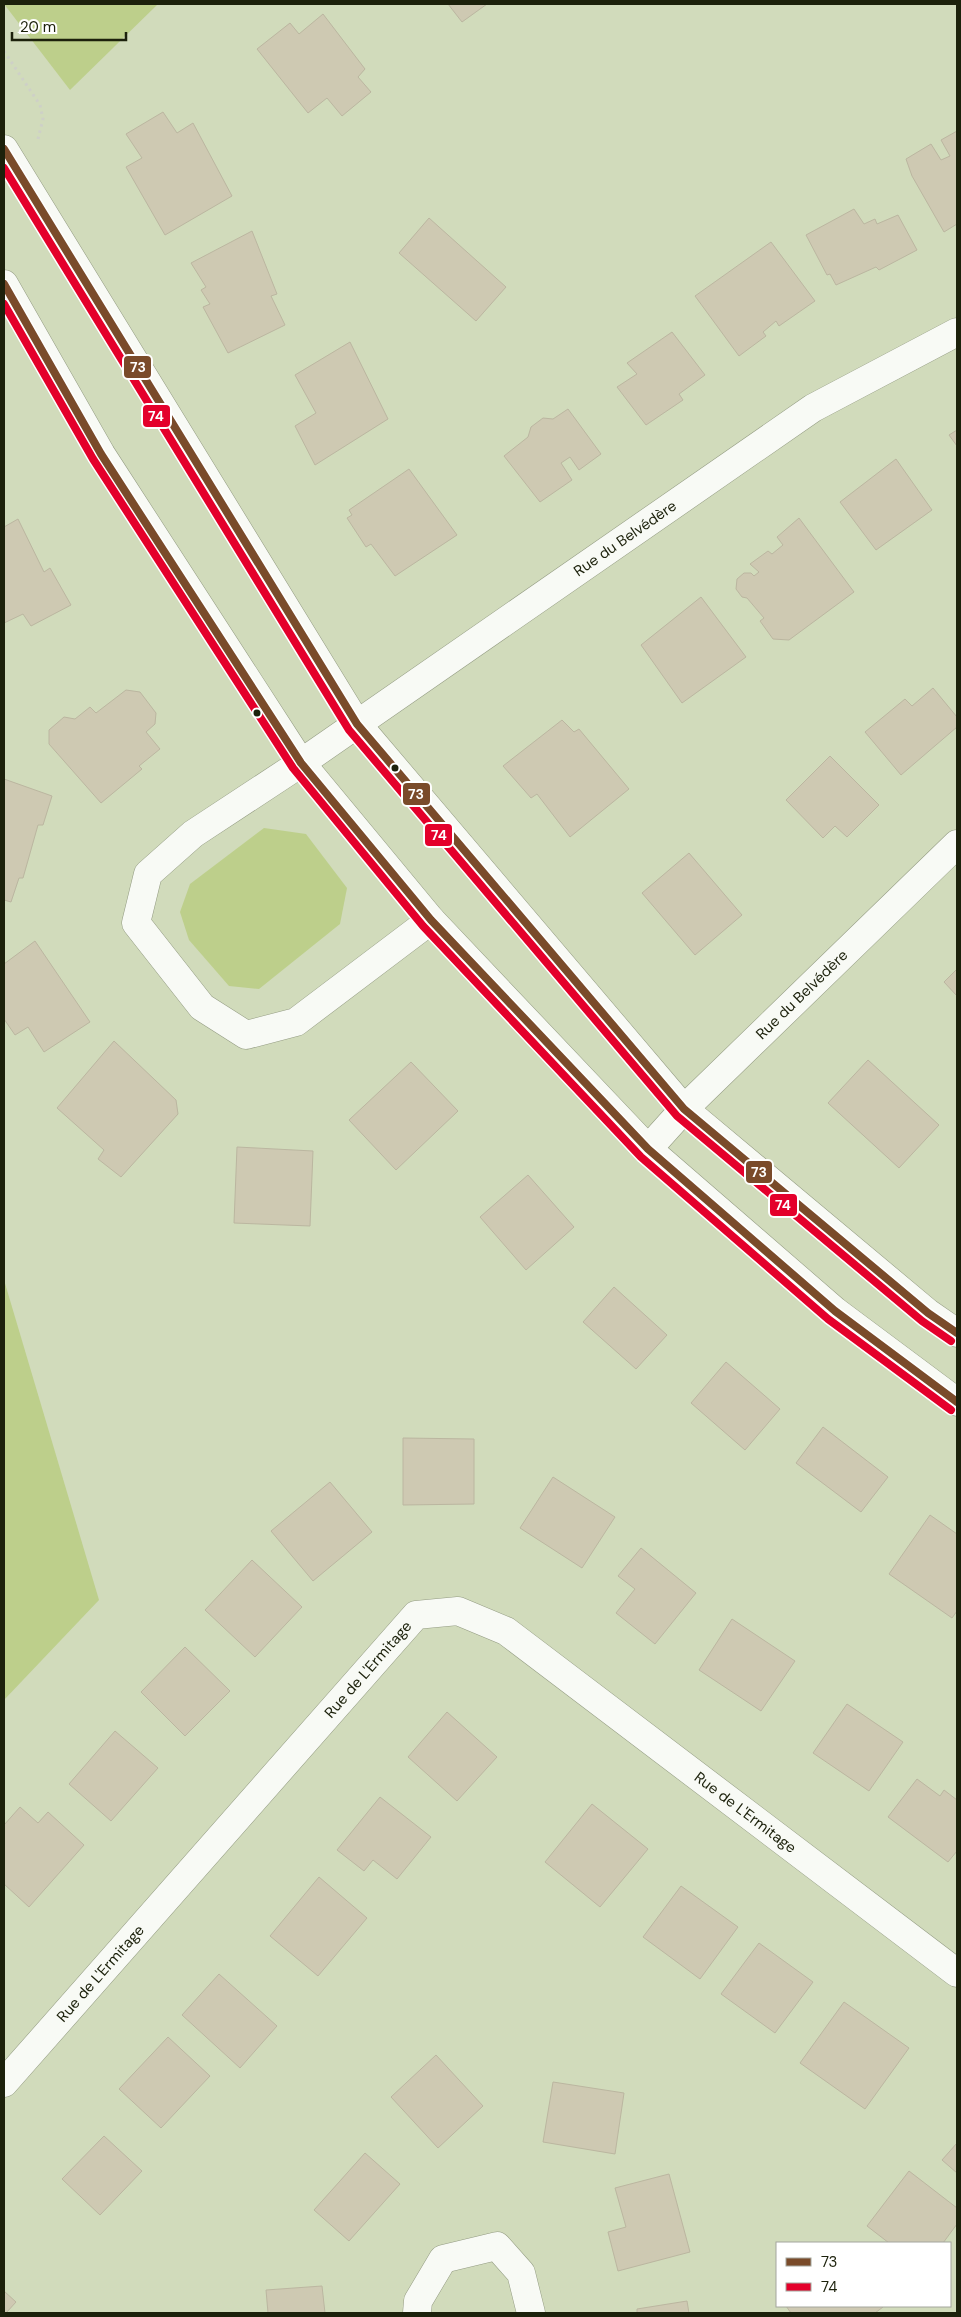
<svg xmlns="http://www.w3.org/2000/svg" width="961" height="2317" viewBox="0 0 961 2317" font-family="'DM Sans',sans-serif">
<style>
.green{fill:#bdcf8b}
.building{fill:#cec9b2;stroke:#bbb6a0}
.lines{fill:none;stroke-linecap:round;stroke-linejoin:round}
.minor-casing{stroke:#939b82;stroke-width:29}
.path{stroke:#ced0c7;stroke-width:3;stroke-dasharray:2.5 4;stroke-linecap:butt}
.minor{stroke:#f8faf5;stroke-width:28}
.bus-1-casing{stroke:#fff;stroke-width:11}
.bus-2-casing{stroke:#fff;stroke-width:11}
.bus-1{stroke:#7a4b2a;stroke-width:8}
.bus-2{stroke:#e4002b;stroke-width:8}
.bus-dot{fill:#1c210b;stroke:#fff;stroke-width:2}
.labels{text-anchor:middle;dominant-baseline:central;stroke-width:5;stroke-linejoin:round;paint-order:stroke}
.street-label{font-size:15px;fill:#1c210b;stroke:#fff}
.line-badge{stroke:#fff;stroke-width:2}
.badge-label{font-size:14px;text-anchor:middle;font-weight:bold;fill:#fff}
</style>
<rect width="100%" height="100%" fill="#d1dbbb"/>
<!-- green -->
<g class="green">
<polygon points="4,4 158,4 70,90"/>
<polygon points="264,828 306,834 347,888 340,924 259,989 229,986 189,940 180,912 190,884"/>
<polygon points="4,1280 99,1600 4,1700"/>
</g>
<!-- building -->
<g class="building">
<polygon points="448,4 487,4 462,22"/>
<polygon points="323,14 365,69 358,77 371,92 342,116 327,98 308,113 257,49 290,23 299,34"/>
<polygon points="163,112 177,133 193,123 232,196 165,235 126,167 142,158 126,134"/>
<polygon points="957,131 957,224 944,232 912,176 906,159 931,144 941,160 950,156 941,140"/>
<polygon points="854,209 864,224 875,219 877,224 898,215 917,250 879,270 876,267 836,285 830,274 827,275 806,235"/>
<polygon points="429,218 506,287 476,321 399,253"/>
<polygon points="252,231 277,294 271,296 285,325 228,353 203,307 210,304 201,290 206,287 191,263"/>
<polygon points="771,242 815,301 779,326 776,321 763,332 766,336 739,356 695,296"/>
<polygon points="672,332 705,375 679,394 683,400 646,425 617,387 637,374 627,363"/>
<polygon points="350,342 388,419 315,465 295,426 316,413 295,375"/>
<polygon points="568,409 601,454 579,470 570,457 561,463 572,480 540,502 504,456 528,437 531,427 543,418 553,419"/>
<polygon points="957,430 957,446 949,435"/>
<polygon points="896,459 932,510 876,550 840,502"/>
<polygon points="409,469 457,535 395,576 371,544 366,547 347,518 352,515 349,510"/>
<polygon points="799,518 854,592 789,640 773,639 760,621 764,618 747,598 742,597 736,589 737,579 744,573 751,573 754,576 759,572 750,564 768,551 772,554 783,545 777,537"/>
<polygon points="18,519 44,572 50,568 71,605 31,626 23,614 4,623 4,527"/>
<polygon points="701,597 746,657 682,703 641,645"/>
<polygon points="933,688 957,717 957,727 901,775 865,732 905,699 912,706"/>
<polygon points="126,690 140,692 156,713 155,724 146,732 160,749 139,766 142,769 101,803 49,744 49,730 64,717 75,719 90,707 96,713"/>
<polygon points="562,720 574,732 579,729 629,789 570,837 537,794 531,798 503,766"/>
<polygon points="830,756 879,805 847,837 835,826 823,838 786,800"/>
<polygon points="4,779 52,796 43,825 38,825 23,878 19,878 11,902 4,900"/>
<polygon points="689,853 742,915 695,955 642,893"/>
<polygon points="35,941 90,1022 44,1052 28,1027 15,1035 4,1019 4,964"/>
<polygon points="957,969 957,996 944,982"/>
<polygon points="114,1041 176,1100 178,1114 121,1177 98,1159 104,1150 57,1108"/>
<polygon points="868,1060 939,1125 899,1168 828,1103"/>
<polygon points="411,1062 458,1111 396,1170 349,1120"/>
<polygon points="237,1147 313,1151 310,1226 234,1223"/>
<polygon points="528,1175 574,1227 526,1270 480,1217"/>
<polygon points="614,1287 667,1335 636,1369 583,1322"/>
<polygon points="726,1362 780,1409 745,1450 691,1403"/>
<polygon points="823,1427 888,1477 861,1512 796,1463"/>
<polygon points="403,1438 474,1439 474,1504 403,1505"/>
<polygon points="553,1477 615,1517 582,1568 520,1528"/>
<polygon points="330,1482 372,1532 313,1581 271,1531"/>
<polygon points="930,1515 957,1534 957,1611 952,1618 889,1574"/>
<polygon points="641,1548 696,1593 655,1644 616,1613 635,1589 618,1576"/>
<polygon points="252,1560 302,1607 255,1657 205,1610"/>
<polygon points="732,1619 795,1661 761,1711 699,1670"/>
<polygon points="185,1647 230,1691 185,1736 141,1692"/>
<polygon points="847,1704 903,1742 869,1791 813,1753"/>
<polygon points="447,1712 497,1757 457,1801 408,1757"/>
<polygon points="115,1731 158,1768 111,1821 69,1784"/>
<polygon points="917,1779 940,1796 944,1790 957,1800 957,1851 948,1862 888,1817"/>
<polygon points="380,1797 431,1837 397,1879 373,1860 364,1871 337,1850"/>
<polygon points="592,1804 648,1849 600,1907 545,1862"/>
<polygon points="20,1807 38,1823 48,1812 84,1845 29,1907 4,1884 4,1825"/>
<polygon points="319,1877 367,1918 318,1976 270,1936"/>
<polygon points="681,1886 738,1927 700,1979 643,1937"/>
<polygon points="759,1943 813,1982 775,2033 721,1994"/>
<polygon points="219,1974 277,2026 240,2068 182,2015"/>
<polygon points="844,2002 909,2048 865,2109 800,2063"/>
<polygon points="168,2037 210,2076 161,2128 119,2089"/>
<polygon points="436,2055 483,2106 438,2148 391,2097"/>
<polygon points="553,2082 624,2093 615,2154 543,2142"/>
<polygon points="104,2136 142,2171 100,2215 62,2179"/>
<polygon points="957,2143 957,2173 942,2160"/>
<polygon points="365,2153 400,2184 349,2241 314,2210"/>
<polygon points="909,2171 957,2208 957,2224 943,2243 889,2243 867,2226"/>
<polygon points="669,2174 690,2252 618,2271 608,2232 626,2227 615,2188"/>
<polygon points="322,2286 325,2313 268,2313 266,2290"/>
<polygon points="4,2291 16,2302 6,2313 4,2313"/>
<polygon points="687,2301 689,2313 637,2313 637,2309"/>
<polygon points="786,2306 882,2306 883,2307 875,2313 791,2313"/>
</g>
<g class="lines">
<!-- minor casing -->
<g class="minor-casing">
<g id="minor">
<polyline points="4,149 357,724 684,1109 928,1313 957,1333"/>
<polyline points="4,284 101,454 301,763 431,920 648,1149 835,1311 957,1402"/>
<path id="s1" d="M431,920L296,1022L246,1035L202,1007L136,923L148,874L193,834L301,763L813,408L957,332"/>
<path id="s2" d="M648,1149L684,1109L957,844"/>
<path id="s3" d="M4,2083L416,1615L458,1611L506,1631L957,1973"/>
<polyline points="417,2313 418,2301 443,2259 497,2246 521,2273 531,2313"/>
</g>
</g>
<!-- path -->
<polyline class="path" points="4,51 40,105 43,119 38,139"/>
<!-- minor -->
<use href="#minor" class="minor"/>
<!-- bus-1 casing -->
<g class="bus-1-casing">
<g id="bus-1">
<polyline points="4,149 357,724 684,1109 928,1313 957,1333"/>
<polyline points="4,284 101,454 301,763 431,920 648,1149 835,1311 957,1402"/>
</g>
</g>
<!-- bus-2 casing -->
<g class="bus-2-casing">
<g id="bus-2">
<polyline points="4,168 349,730 677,1116 922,1321 951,1341"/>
<polyline points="4,304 93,459 293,768 423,926 641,1157 828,1319 951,1410"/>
</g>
</g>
<!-- bus-1 -->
<use href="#bus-1" class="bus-1"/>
<!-- bus-2 -->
<use href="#bus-2" class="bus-2"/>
</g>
<!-- markers -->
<g class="bus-dot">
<circle cx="257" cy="713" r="4.5"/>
<circle cx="395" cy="768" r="4.5"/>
</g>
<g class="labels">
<!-- street labels -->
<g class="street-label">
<text stroke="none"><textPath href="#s1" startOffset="1014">Rue du Belvédère</textPath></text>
<text stroke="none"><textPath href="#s2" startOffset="218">Rue du Belvédère</textPath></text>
<text stroke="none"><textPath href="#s3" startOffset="551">Rue de L'Ermitage</textPath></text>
<text stroke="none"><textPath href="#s3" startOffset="1018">Rue de L'Ermitage</textPath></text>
<text stroke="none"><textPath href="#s3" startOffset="146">Rue de L'Ermitage</textPath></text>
</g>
</g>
<g class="line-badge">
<rect x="123" y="355" width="29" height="24" rx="5" fill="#7a4b2a"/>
<rect x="142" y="404" width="29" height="24" rx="5" fill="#e4002b"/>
<rect x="402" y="782" width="29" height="24" rx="5" fill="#7a4b2a"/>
<rect x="424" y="823" width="29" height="24" rx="5" fill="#e4002b"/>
<rect x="745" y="1160" width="28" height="24" rx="5" fill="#7a4b2a"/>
<rect x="769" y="1193" width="29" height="24" rx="5" fill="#e4002b"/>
</g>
<g class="badge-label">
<text x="138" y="372">73</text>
<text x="156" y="421">74</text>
<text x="416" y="799">73</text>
<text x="439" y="840">74</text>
<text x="759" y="1177">73</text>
<text x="783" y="1210">74</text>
</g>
<!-- border -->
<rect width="961" height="2317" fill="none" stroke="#1c210b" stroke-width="10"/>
<!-- legend -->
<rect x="776" y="2242" width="175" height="65" fill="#ffffff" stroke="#a4a69d"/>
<rect x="786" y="2258" width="25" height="8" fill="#7a4b2a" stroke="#a4a69d"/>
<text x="821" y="2267" font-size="15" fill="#1c210b">73</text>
<rect x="786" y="2283" width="25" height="8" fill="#e4002b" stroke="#a4a69d"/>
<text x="821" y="2292" font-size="15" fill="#1c210b">74</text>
<!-- scale -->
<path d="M12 32v8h114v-8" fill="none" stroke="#1c210b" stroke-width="2.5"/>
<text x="20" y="32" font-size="15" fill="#1c210b" stroke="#ffffff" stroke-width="4" paint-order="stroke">20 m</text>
</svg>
